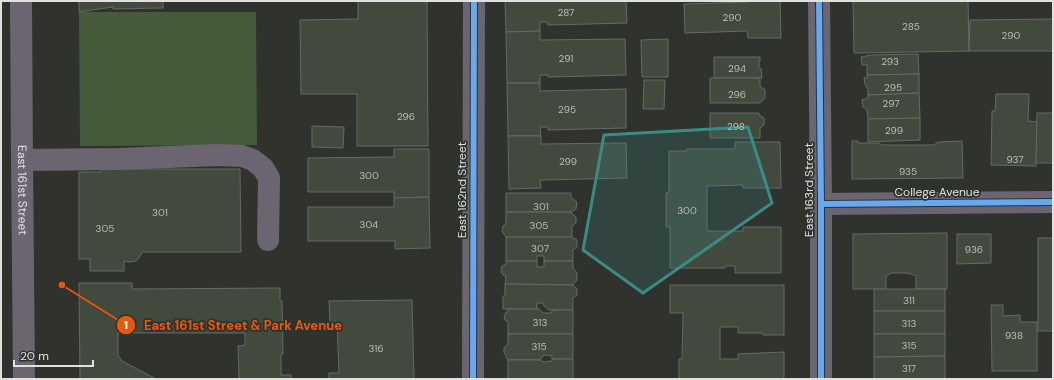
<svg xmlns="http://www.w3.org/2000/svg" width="1054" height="380" viewBox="0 0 1054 380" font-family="'DM Sans',sans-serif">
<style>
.green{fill:#455b3c}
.building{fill:#424a3e;stroke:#676966}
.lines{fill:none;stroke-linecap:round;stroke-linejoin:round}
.minor{stroke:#6a6570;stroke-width:22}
.major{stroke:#6a6571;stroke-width:22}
.cycleway-casing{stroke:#2f332d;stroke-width:8}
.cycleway{stroke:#66a8f1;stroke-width:6}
.marked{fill:#398c85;fill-opacity:0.2;stroke:#398c85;stroke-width:3;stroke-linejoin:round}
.labels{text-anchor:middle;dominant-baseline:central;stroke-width:3.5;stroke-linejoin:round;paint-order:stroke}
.number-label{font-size:10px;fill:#b8bcb7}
.street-label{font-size:12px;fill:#e0e2df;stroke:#2f332d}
.leader{fill:none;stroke:#e8590c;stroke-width:1.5}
.callout-dot{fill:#e8590c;stroke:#2f332d;stroke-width:1.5}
.mark-label{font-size:12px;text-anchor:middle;font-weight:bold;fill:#fff}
.callout-label{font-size:13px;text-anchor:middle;font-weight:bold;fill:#e8590c;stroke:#2f332d;stroke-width:3.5;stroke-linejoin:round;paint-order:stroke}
</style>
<rect width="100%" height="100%" fill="#30322e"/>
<!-- green -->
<polygon class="green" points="79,12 256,12 257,145 80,146"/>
<!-- building -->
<g class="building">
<polygon points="79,1 163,1 163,8 113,9 113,7 79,12"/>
<polygon points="358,1 427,1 428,146 357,146 357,94 301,94 300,20 358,19"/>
<polygon points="505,1 626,1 627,23 548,25 547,22 540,22 540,31 506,32"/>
<polygon points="747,1 780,1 781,38 748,38 747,31 685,33 684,4 747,2"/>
<polygon points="853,1 968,1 969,51 854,53"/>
<polygon points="1053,19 1053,51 969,51 970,20"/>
<polygon points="540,31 540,40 625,39 626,75 548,77 548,75 540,75 540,83 507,83 506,32"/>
<polygon points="668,39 668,77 642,77 641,40"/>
<polygon points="918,54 919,74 867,75 867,65 862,65 861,57 871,55"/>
<polygon points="714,57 760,57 760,61 759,61 759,68 761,68 762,78 714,78"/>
<polygon points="919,74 919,93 868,95 868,90 865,84 864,78 867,78 867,75"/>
<polygon points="710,78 760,78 760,86 765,90 765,98 760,103 710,103"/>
<polygon points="644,80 665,80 664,109 643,109"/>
<polygon points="507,83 540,83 540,91 626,89 626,128 548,130 548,127 540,127 541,136 508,136"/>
<polygon points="919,93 920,118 868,119 867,110 863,107 862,100 868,98 868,95"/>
<polygon points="996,94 1029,94 1028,121 1037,122 1036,166 991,165 992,111 995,111"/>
<polygon points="710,113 759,113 759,115 764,118 764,125 760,128 760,138 710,138"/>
<polygon points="1037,113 1053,113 1053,163 1036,163"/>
<polygon points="920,118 920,140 868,142 868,119"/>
<polygon points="312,126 344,127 343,148 312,147"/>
<polygon points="508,136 541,136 541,144 626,143 627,178 540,180 541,188 509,189"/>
<polygon points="852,141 858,141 858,143 878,143 882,145 934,145 938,142 962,141 963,178 852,179"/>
<polygon points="735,142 780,142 781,188 743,188 743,185 707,186 707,231 743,231 743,227 781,227 781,273 735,273 735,266 725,266 725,268 670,268 670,227 666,227 666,193 669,192 669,151 687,151 687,149 735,149"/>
<polygon points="394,149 429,149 429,197 394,198 394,192 308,192 308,158 394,157"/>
<polygon points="101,166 127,169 240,169 241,252 142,252 139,258 136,261 129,262 124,261 124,271 90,271 90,259 79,259 79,172 101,172"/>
<polygon points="506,193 571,193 571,197 577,202 576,209 571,212 506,212"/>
<polygon points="429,197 430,248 395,249 395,241 308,241 308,207 394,207 394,198"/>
<polygon points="506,212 571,212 576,217 576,223 572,226 572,237 506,237 502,231 503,226 506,223"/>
<polygon points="947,233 947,289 916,289 916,276 911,274 907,273 891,273 886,276 886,289 853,289 853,234"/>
<polygon points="957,234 991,234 991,263 957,264"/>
<polygon points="506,237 572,237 577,240 577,247 573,250 573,261 544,261 544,256 537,256 537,261 506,261"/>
<rect x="1038" y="238" width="15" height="93"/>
<polygon points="506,261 537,261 537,267 544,267 544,261 573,261 573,268 577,273 577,280 573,285 505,284 506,276 503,275 501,271 502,266 506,264"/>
<polygon points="79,283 132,283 132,289 280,288 280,301 282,301 283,354 281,354 281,375 291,375 291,379 239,379 238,346 245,345 245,333 118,333 118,355 122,361 156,379 80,379"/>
<polygon points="505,284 573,285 577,289 577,295 573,298 573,310 549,310 544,306 543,303 537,303 537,309 503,309 503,296 505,296"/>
<polygon points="670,285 784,285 784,335 763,335 762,333 738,333 738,327 720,327 720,359 738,359 738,354 784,352 784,379 679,379 679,359 682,359 683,313 670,313"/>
<rect x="874" y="289" width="71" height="22"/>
<polygon points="412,300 414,379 329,379 329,373 339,373 337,322 330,322 329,301"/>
<polygon points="991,305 1003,305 1003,316 1020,315 1020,322 1037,322 1037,371 992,371"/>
<polygon points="508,309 539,309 543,313 552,313 552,310 573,310 573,334 508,334 508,322 505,320 504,318 506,312 508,312"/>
<rect x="874" y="311" width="71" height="23"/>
<polygon points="508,334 573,334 573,359 552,359 552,356 544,355 540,360 508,360 504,352 504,348 508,344"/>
<polygon points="874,334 945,334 945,356 874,357"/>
<polygon points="945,356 945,379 874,379 874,357"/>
<polygon points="552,359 573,359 573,379 508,379 508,360 540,360 544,362 552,361"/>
</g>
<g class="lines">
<!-- minor -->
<g class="minor">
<polyline points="819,1 821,204 821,379"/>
<polyline points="22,160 119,159 217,155 242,156 253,160 263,168 269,178 268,240"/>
<polyline points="821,204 1053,202"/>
<polyline points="473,379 474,1"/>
</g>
<!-- major -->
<path class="major" id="s1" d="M21,1L22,160L24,379"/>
<!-- cycleway casing -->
<g class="cycleway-casing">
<g id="cycleway">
<polyline points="819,1 821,204 821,379"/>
<polyline points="821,204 1053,202"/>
<polyline points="473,379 474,1"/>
</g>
</g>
<!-- cycleway -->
<use href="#cycleway" class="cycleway"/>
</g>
<!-- marked area -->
<path class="marked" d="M748,127L772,203L643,293L583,250L604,135Z"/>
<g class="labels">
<!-- number labels -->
<g class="number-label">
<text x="566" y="12">287</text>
<text x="732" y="17">290</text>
<text x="911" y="26">285</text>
<text x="1011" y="35">290</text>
<text x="566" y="58">291</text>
<text x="890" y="61">293</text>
<text x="737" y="68">294</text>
<text x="893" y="87">295</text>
<text x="737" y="94">296</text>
<text x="891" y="103">297</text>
<text x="567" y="109">295</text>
<text x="406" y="116">296</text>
<text x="736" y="126">298</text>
<text x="894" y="130">299</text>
<text x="1015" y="159">937</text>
<text x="568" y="161">299</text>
<text x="908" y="171">935</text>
<text x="369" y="175">300</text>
<text x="541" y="206">301</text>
<text x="687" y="210">300</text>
<text x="160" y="212">301</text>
<text x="369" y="224">304</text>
<text x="539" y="225">305</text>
<text x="105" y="228">305</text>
<text x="540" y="248">307</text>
<text x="974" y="249">936</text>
<text x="909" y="300">311</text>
<text x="540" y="322">313</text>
<text x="909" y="323">313</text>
<text x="1014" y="335">938</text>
<text x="909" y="345">315</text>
<text x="539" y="346">315</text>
<text x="376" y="348">316</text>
<text x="909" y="368">317</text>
</g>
<!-- street labels -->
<g class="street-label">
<text stroke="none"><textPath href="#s1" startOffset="189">East 161st Street</textPath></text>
<text transform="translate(462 190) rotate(-90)">East 162nd Street</text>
<text transform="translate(809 190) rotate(-90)">East 163rd Street</text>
<text x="937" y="192">College Avenue</text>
</g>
</g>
<!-- callouts -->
<path class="leader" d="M62 285L126 325"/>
<g class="callout-dot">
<circle cx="62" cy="285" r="4"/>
<circle cx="126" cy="325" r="10"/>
</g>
<g class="mark-label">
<text x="126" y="329">1</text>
</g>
<g class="callout-label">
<text x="243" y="330">East 161st Street &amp; Park Avenue</text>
</g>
<!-- border -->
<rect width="1054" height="380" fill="none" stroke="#e0e2df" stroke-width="4"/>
<!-- scale -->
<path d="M14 360v6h79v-6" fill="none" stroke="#e0e2df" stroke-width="2"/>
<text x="20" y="360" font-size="12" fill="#e0e2df" stroke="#2f332d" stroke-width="3" paint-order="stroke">20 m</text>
</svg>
